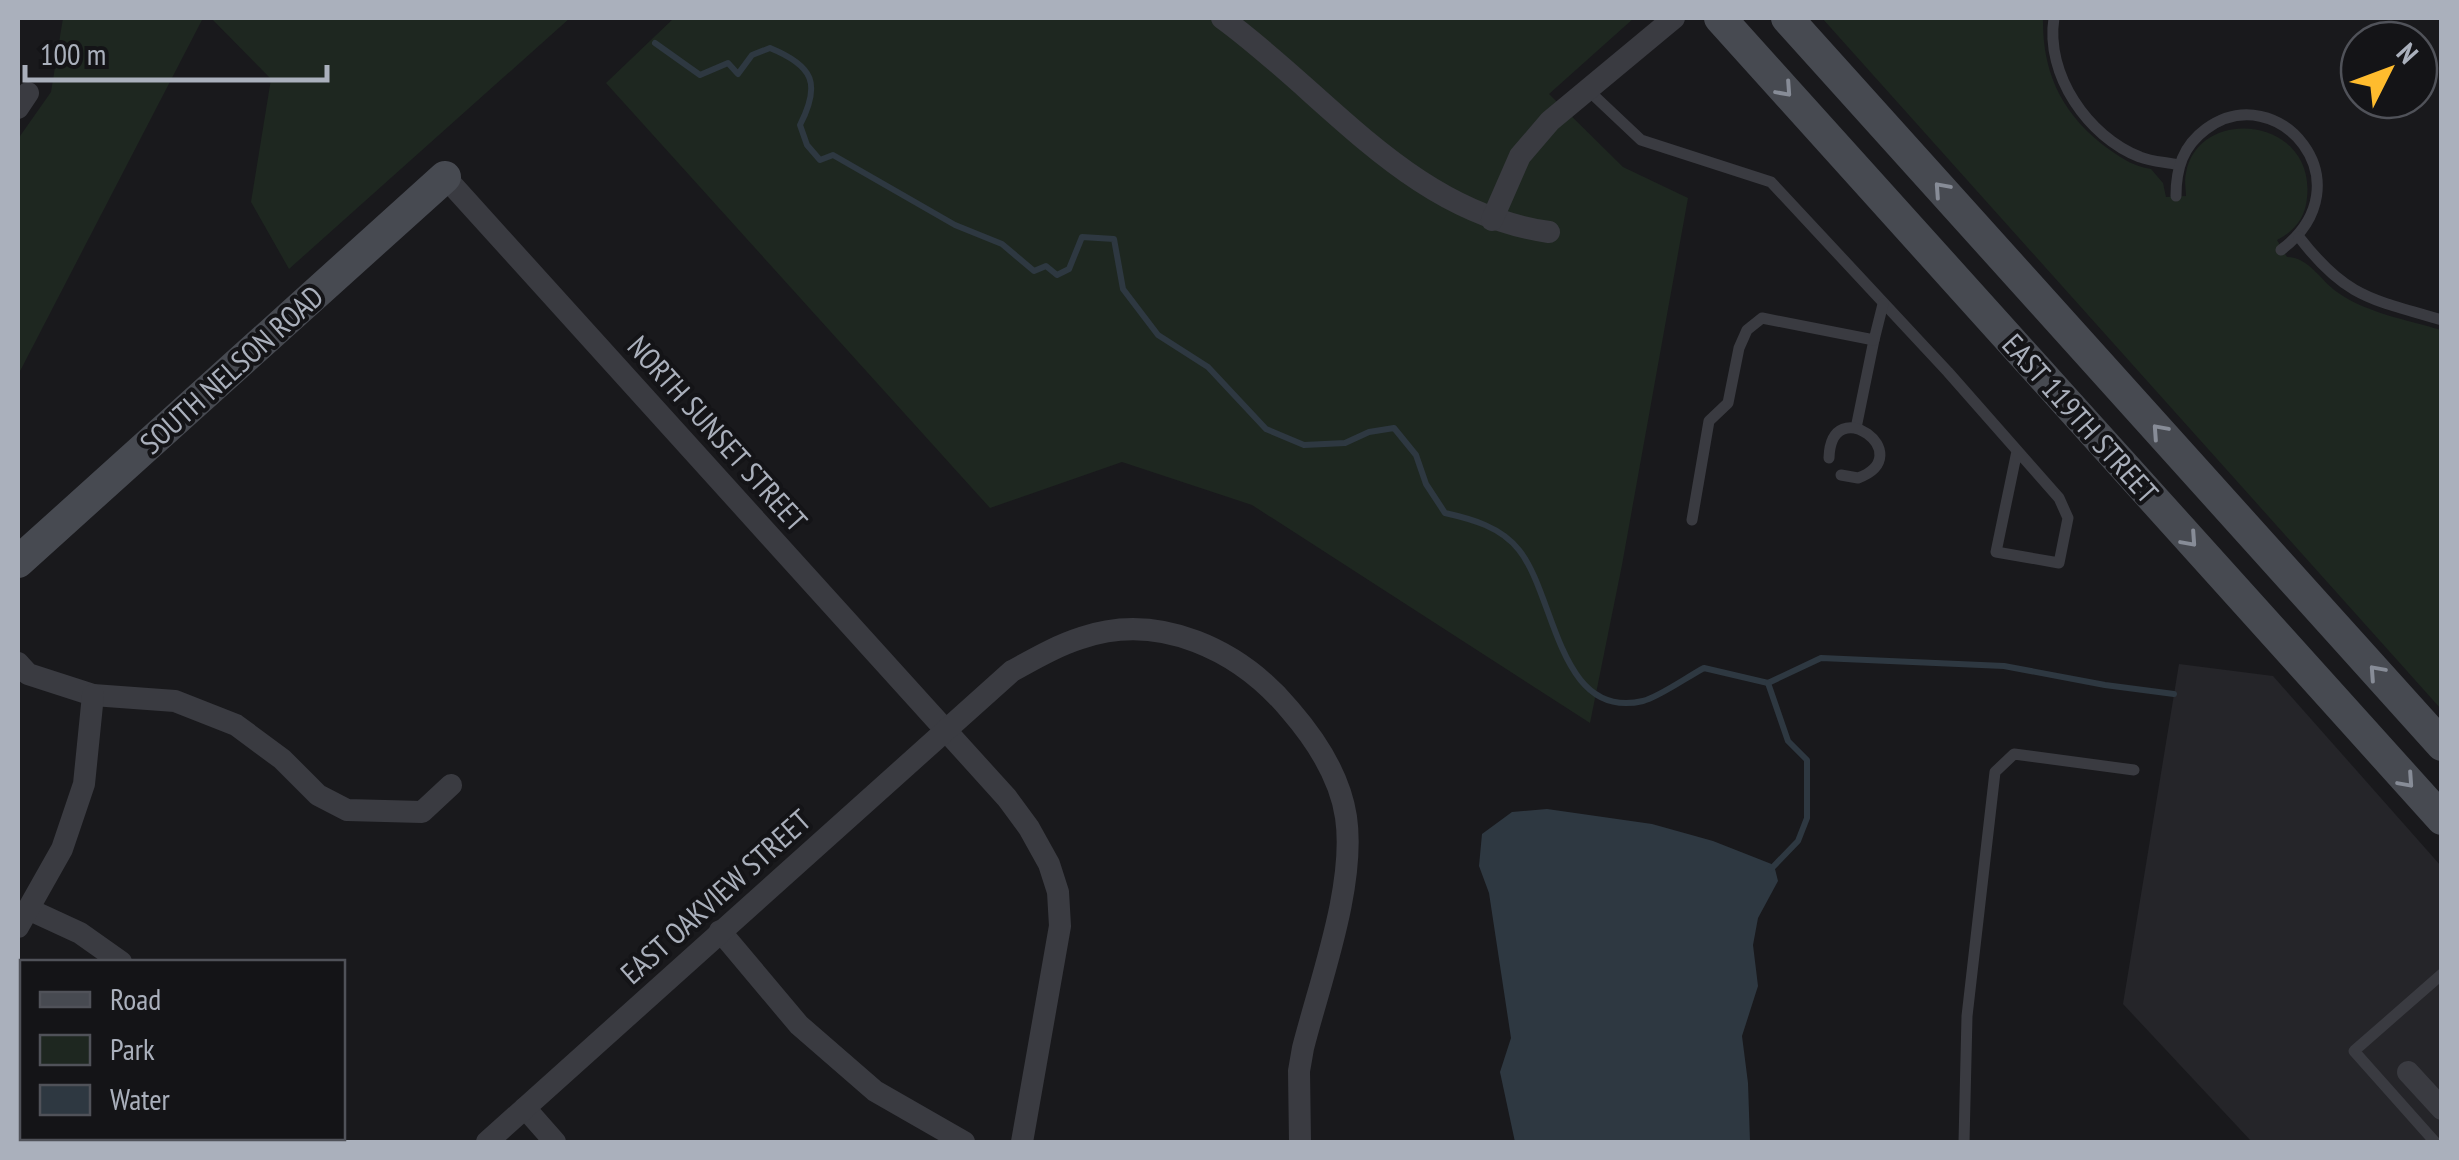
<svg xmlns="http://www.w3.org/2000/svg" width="2459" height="1160" viewBox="0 0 2459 1160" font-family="'PT Sans Narrow',sans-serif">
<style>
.built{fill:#252529}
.green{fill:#1e2720}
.water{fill:#2e3841}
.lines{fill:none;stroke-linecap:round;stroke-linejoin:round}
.stream{stroke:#2e3841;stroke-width:6}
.lane{stroke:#3a3b41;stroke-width:11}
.street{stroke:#3a3b41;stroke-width:22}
.secondary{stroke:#474a51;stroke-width:32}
.oneway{stroke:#878c97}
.labels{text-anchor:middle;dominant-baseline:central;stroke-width:8;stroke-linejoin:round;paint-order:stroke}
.street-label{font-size:30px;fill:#aab0bc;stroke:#141417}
</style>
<rect width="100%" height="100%" fill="#19191c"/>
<!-- built -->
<polygon class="built" points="2179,664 2273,676 2441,866 2441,1142 2252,1142 2123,1004"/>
<!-- green -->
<g class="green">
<polygon points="63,18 203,18 18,375 18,139 51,92"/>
<polygon points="211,18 570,18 289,269 251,202 271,79"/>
<polygon points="674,18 1634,18 1549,94 1623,167 1688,198 1622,565 1590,723 1252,505 1122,462 990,508 606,83"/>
<path d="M1822,18H2043C2042,75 2064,117 2110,150C2124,160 2134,166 2151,169L2163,183L2166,197L2186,196C2186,189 2184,180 2186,173C2198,105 2316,116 2307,198C2305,218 2295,231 2277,240L2287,257C2309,257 2321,281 2337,292C2366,313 2408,320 2441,330V709Z"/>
</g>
<!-- water -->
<polygon class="water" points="1547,809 1652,824 1713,841 1774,865 1778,881 1758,918 1753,945 1758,986 1742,1036 1748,1083 1750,1142 1515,1142 1500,1072 1511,1038 1489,893 1479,866 1482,834 1512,812"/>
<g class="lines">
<!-- stream -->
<g class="stream">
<path d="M655,43L700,75L728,63L738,74L752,55L770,48C814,66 821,84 800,125L807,145L820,160L833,155L955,225L1002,244L1034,271L1046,266L1057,275L1069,269L1082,237L1114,239L1123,289L1158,335L1208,367L1266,429L1304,445L1345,443L1369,432L1394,428L1416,455L1426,484L1445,513C1472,519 1501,527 1519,550C1556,596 1558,721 1643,701C1659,697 1687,677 1704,668L1768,683L1821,658L2004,666L2105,685L2174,694"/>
<polyline points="1768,683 1788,741 1807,760 1807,818 1798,841 1771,869"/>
</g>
<!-- lane -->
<g class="lane">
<path d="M2054,18C2045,74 2088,137 2140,157C2152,162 2167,162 2179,165"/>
<polyline points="1588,90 1641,140 1771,182 1948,372 2059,498 2068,518 2059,563 1996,552 2017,451"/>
<path d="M2176,196C2176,168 2183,146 2206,129C2278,76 2369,184 2281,250"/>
<path d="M2299,237C2346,298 2371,299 2442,320"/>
<polyline points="1856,428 1874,340"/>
<path d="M1829,458C1831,390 1920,455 1858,478L1841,475"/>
<polyline points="1692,520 1709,421 1728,403 1739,348 1747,330 1762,318 1874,340 1883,304"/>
<polyline points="1964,1142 1967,1016 1995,772 2014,754 2134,770"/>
<polyline points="2435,1142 2354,1051 2442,974"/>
</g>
<!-- street -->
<g class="street">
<path d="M1222,18C1329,96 1410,212 1549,232"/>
<polyline points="18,108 28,93"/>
<polyline points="445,177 1007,798 1029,828 1049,864 1058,892 1060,926 1022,1142"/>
<polyline points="1492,220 1520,156 1550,121 1674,18"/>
<polyline points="18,663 28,674 93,695 175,701 236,725 282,759 318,795 347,810 422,812 451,785"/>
<polyline points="28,909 80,933 121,962"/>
<polyline points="18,927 62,849 84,784 93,695"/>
<polyline points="720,931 799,1025 875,1091 964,1142"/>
<polyline points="2408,1072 2442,1109"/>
<polyline points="525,1108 555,1142"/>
<path d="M487,1142L1012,671C1034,659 1056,646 1081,638C1159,611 1240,650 1290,710C1316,740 1340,777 1346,817C1356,885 1320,981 1303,1048L1299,1071L1300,1142"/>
</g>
<!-- secondary -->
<g class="secondary">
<polyline points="1720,18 2442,819"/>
<polyline points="1787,18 2442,745"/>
<polyline points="18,562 445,177"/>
</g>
</g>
<!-- one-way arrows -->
<defs><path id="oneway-chevron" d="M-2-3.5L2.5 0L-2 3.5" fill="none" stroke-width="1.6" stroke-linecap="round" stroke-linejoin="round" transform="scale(2.5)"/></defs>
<g class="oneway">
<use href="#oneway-chevron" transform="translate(1785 90) rotate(48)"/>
<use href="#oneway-chevron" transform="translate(1941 189) rotate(-132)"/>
<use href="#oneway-chevron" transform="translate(2159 431) rotate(-132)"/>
<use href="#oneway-chevron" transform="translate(2190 540) rotate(48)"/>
<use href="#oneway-chevron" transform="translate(2376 672) rotate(-132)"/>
<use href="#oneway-chevron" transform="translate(2407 781) rotate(48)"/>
</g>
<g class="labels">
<!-- street labels -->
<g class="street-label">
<text transform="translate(231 369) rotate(-42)">SOUTH NELSON ROAD</text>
<text transform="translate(2081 418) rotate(48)">EAST 119TH STREET</text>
<text transform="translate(718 433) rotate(48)">NORTH SUNSET STREET</text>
<text transform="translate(715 896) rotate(-42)">EAST OAKVIEW STREET</text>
</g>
</g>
<!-- border -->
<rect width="2459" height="1160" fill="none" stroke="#aab0bc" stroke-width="40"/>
<!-- legend -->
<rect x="20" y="960" width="325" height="180" fill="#141417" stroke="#505259" stroke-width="2.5"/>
<rect x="40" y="992" width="50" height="15" fill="#474a51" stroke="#505259" stroke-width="2.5"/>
<text x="110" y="1010" font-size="30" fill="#aab0bc">Road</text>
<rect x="40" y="1035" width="50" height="30" fill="#1e2720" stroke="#505259" stroke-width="2.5"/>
<text x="110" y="1060" font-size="30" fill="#aab0bc">Park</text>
<rect x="40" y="1085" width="50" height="30" fill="#2e3841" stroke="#505259" stroke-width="2.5"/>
<text x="110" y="1110" font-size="30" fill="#aab0bc">Water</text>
<!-- north arrow -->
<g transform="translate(2389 70) rotate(48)"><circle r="48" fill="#141417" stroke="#505259" stroke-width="2.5"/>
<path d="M0-8L18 38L0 25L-18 38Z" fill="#ffbc2e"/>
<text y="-15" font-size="28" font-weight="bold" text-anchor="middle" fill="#aab0bc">N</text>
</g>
<!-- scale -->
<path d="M25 65v15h302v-15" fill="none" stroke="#aab0bc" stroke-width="5"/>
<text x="40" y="65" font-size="30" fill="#aab0bc" stroke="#141417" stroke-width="8" paint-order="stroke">100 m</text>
</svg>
